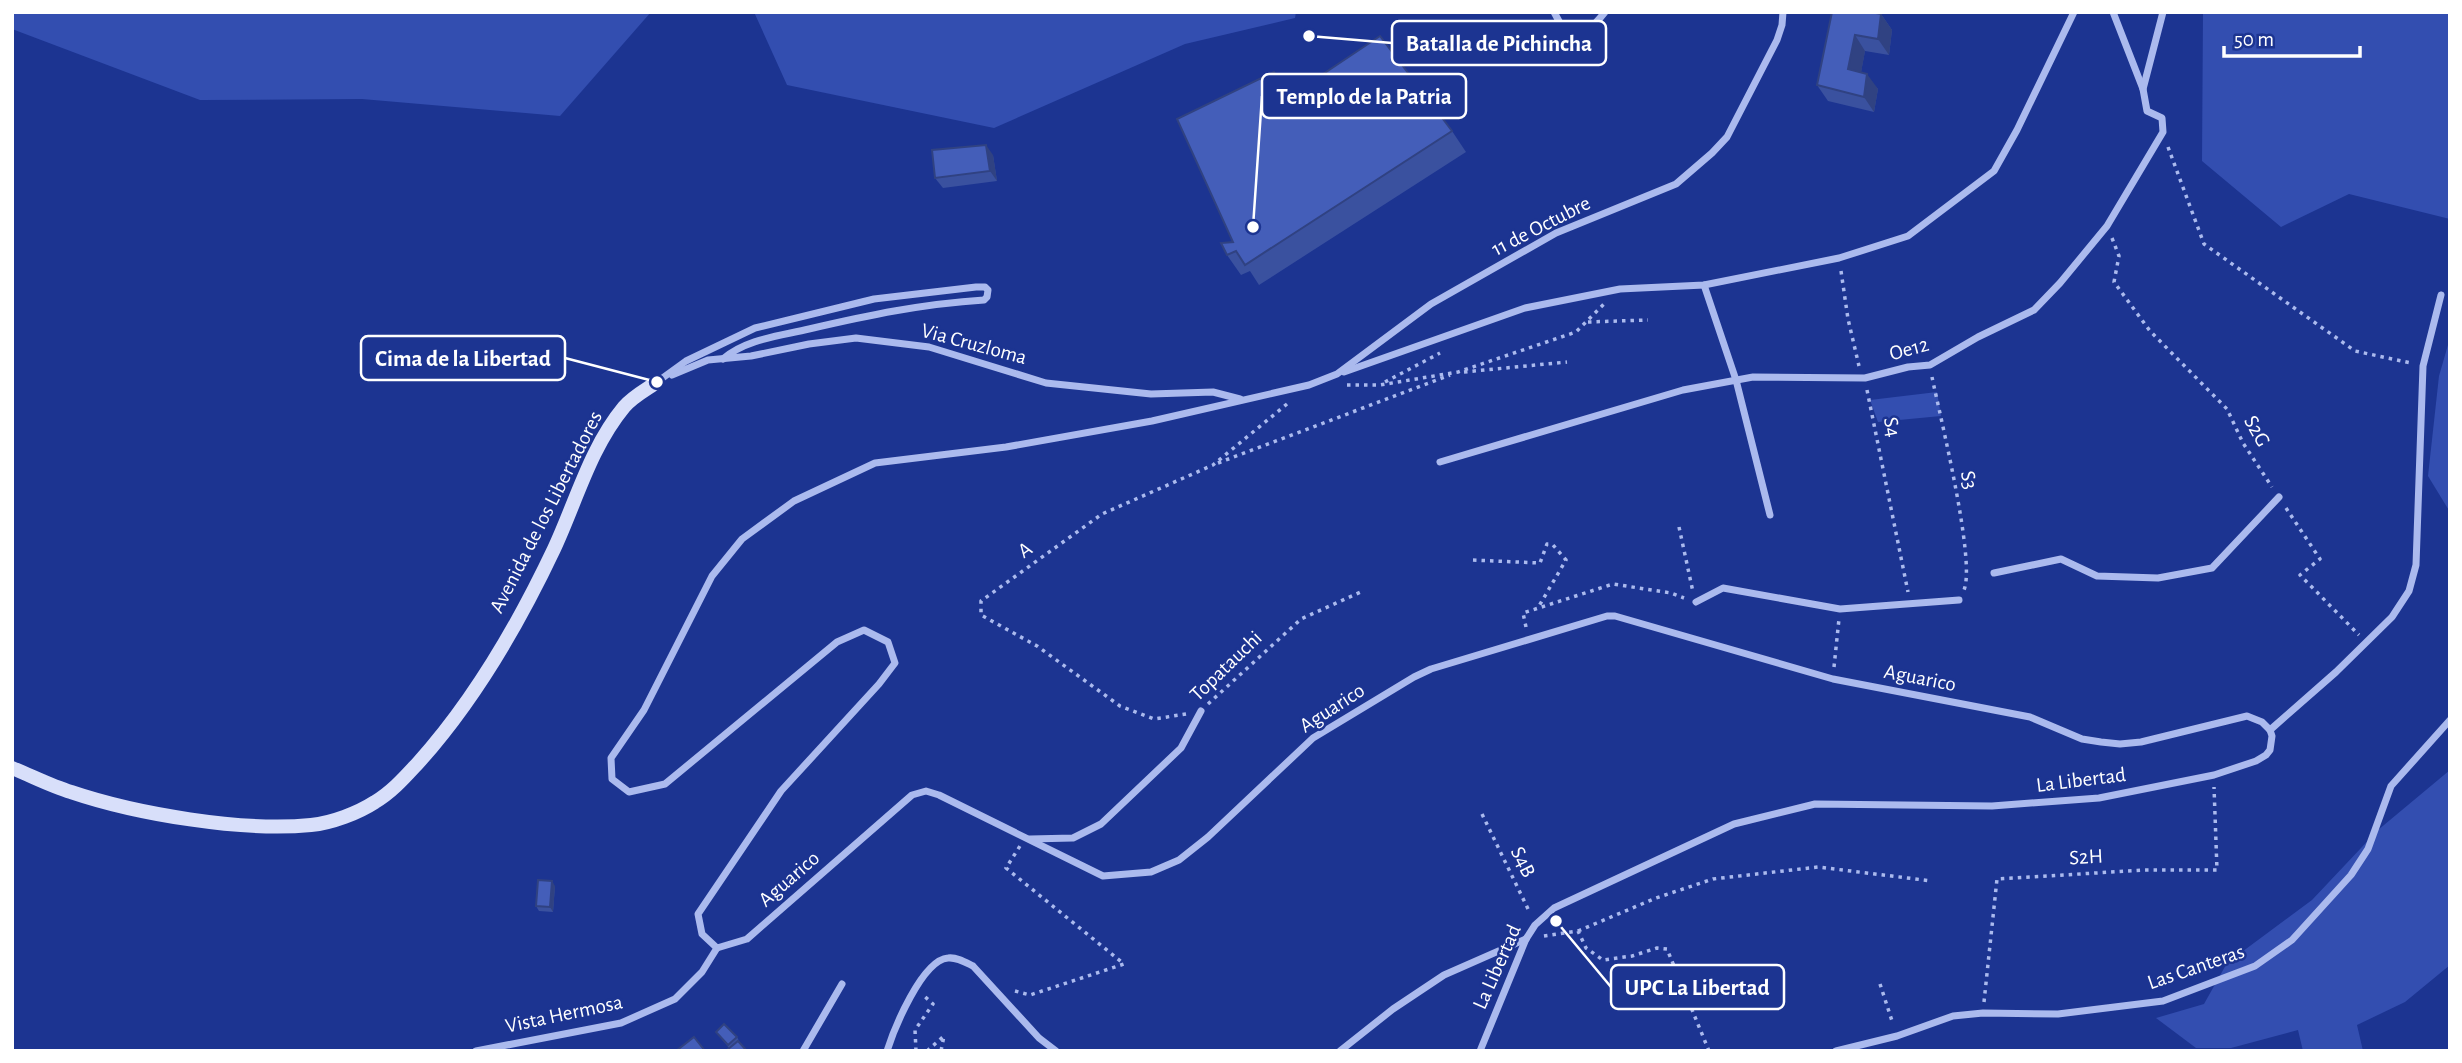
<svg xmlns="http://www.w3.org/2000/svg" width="2462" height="1063" viewBox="0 0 2462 1063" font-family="'Alegreya Sans',sans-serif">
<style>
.green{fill:#334eb0}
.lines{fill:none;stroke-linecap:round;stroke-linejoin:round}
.path{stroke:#abbaee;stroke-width:3.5;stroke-dasharray:3.5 5;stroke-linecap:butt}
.street{stroke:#abbaee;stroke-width:7}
.secondary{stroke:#d8dffa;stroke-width:14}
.wall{fill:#3a519f}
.shaded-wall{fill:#304282}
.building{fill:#445eb9;stroke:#304282;stroke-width:2}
.labels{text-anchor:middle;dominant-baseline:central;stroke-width:5;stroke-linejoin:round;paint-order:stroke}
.street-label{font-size:21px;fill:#fff;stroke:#1c3491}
.leader{fill:none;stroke:#fff;stroke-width:2.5}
.callout-dot{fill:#fff;stroke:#1c3491;stroke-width:2.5}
.callout{fill:#1c3491;stroke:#fff;stroke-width:2.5}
.callout-label{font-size:23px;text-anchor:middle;font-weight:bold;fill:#fff}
</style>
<rect width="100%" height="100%" fill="#1c3491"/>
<!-- green -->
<g class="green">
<polygon points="12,12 651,12 560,116 362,99 200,100 12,29"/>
<polygon points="754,12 1296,12 1295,18 1185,44 994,128 787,85"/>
<polygon points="2203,12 2450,12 2450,219 2349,194 2281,227 2202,161"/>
<polygon points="2450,338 2450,512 2428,476 2439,376"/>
<polygon points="1937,392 1941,416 1878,422 1870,400"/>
<polygon points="2450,770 2450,965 2405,1002 2357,1025 2363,1051 2303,1051 2298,1030 2231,1048 2196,1048 2156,1018 2204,1004 2227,963 2312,900 2378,830"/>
</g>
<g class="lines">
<!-- path -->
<g class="path">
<polyline points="2168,147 2204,244 2355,351 2411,363"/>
<polyline points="2112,238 2119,256 2114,282 2150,331 2227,409 2243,443 2272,487"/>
<polyline points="1841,271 1848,319 1859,366"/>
<polyline points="1588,322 1648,320"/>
<polyline points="1464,372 1567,362"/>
<path d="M1932,377C1940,416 1976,561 1964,590"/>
<polyline points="1385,382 1440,353"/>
<polyline points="1347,385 1380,385 1458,372 1576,332 1604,304"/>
<polyline points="1867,390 1908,592"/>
<polyline points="1218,463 1450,375"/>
<polyline points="2286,508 2320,559 2300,575 2359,635"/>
<polyline points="1679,527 1693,592"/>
<polyline points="1473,560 1540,563 1547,544 1553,545 1566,560 1539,606"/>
<polyline points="1526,627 1523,613 1613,584 1671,593 1684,598"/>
<polyline points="1834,667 1839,619"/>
<polyline points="1208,704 1301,619 1363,591"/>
<polyline points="1186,714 1154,719 1120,706 1037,646 981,615 981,601 1102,514 1213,465 1287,404"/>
<polyline points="1482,814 1530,913"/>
<polyline points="1578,931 1656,898 1713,879 1818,867 1932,881"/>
<polyline points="1544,936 1578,931 1586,948 1603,960 1632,956 1657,948 1667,949 1709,1051"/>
<polyline points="1880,984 1893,1024"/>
<polyline points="1015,991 1030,995 1124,964 1006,868 1020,846"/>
<polyline points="1984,1002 1997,879 2145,870 2217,870 2214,787"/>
<polyline points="916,1051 915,1030 933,1004 923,995"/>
<polyline points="927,1051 944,1036 941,1051"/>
</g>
<!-- street -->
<g class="street">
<path d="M1554,12L1567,36C1585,35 1594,26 1605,12"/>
<polyline points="2113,12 2143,89"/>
<polyline points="1704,285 1736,380 1770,515"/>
<polyline points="1344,372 1525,308 1620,289 1704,285 1839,258 1908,236 1994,171 2017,130 2074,12"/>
<polyline points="672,375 708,360 751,356 809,344 856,338 929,347 1046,383 1151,394 1213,392 1240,399"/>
<path d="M657,382L686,361L755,328L874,299L976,287H985L988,290L987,297L984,300C922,304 869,315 809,329C780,336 746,339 723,359"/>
<polyline points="1440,462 1683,390 1753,377 1865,378 1908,367 1930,365 1978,337 2034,310 2060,283 2107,226 2163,132 2162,118 2147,111 2143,89 2163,12"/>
<polyline points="1994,573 2061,559 2097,576 2158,578 2212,568 2279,497"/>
<polyline points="1696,602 1723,588 1840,609 1959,600"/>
<polyline points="2270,730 2336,672 2392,617 2409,591 2416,565 2423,366 2441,295"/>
<polyline points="1030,839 1073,838 1101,824 1181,748 1201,711"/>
<polyline points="476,1051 621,1023 675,999 702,972 717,948"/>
<polyline points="803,1051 842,984"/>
<path d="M887,1051C894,1029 922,960 948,958C957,957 965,962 973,966L1039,1038L1056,1051"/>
<polyline points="1340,1051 1393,1009 1444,975 1526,939"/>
<polyline points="1480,1051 1526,939 1535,925 1554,908 1734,824 1815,804 1992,806 2099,798 2214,775 2256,761 2266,755 2270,750 2272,736 2270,730 2262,722 2247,716 2141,742 2120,744 2101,742 2082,739 2030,717 1833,679 1615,616 1607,616 1431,669 1414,677 1313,738 1208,837 1179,860 1151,872 1103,876 939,795 926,791 912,795 747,939 717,948 702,934 698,914 781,791 879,684 895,663 888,642 864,630 837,642 665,784 629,792 612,779 611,758 644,710 712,576 742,539 794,501 875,463 1006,447 1152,421 1309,385 1337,374 1431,304 1556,233 1676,184 1712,153 1727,137 1777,40 1782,25 1783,12"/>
<polyline points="1836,1051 1897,1036 1953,1016 1983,1013 2058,1014 2163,1001 2255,966 2292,940 2351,875 2368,849 2391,786 2450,720"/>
</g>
<!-- secondary -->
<path class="secondary" d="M12,768C32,776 51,786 71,792C136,814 243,832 311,825C332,823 358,813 375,802C392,792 405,777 418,763C473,702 519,623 554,549C576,502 590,448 624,407C632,397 647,389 657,382"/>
</g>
<!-- wall -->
<g class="wall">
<polygon points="1832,12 1881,14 1892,30 1889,55 1865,51 1861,72 1878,89 1874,112 1828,101 1817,85"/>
<polygon points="1291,96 1452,131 1466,152 1259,285 1250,271 1241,275 1227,255 1233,242"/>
<polygon points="993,155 997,181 943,188 935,178"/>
<polygon points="555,886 553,912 539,911 536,906"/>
<polygon points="716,1032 737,1037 740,1043 729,1048"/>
</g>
<!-- shaded-wall -->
<g class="shaded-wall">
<polygon points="1881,14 1892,30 1889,55 1878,39"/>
<polygon points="1855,35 1865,51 1859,84 1848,69"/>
<polygon points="1867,74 1878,89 1874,112 1864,97"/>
<polygon points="986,145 993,155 997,181 990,171"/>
<polygon points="552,881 555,886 553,912 550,907"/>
</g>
<!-- building -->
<g class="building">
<polygon points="1832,12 1871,12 1881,14 1878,39 1855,35 1848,69 1867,74 1864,97 1817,85"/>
<polygon points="1380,36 1452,131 1245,265 1236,251 1227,255 1221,243 1233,242 1177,119 1274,72 1290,96"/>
<polygon points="986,145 990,171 935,178 932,150"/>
<polygon points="538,880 552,881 550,907 536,906"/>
<polygon points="724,1024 737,1037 728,1045 716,1032"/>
<polygon points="694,1037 705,1051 676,1051"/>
<polygon points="738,1041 747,1051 728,1051 727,1050"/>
</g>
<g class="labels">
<!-- street labels -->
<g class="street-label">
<text transform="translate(1541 226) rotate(-27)">11 de Octubre</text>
<text transform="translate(974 344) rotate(15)">Via Cruzloma</text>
<text transform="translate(1909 349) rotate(-15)">Oe12</text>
<text transform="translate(1892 427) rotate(79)">S4</text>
<text transform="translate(2257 431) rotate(61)">S2G</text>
<text transform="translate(1969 480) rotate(79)">S3</text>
<text transform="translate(546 512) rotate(-63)">Avenida de los Libertadores</text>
<text transform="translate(1025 550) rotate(-35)">A</text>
<text transform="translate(1226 666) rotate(-44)">Topatauchi</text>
<text transform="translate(1920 678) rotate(11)">Aguarico</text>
<text transform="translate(1332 708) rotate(-33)">Aguarico</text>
<text transform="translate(2081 780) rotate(-7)">La Libertad</text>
<text transform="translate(2086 857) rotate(-3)">S2H</text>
<text transform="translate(1523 862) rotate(64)">S4B</text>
<text transform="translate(789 879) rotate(-41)">Aguarico</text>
<text transform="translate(1497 967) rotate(-66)">La Libertad</text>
<text transform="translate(2196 967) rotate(-19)">Las Canteras</text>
<text transform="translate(564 1014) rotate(-12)">Vista Hermosa</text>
</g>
</g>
<!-- callouts -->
<path class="leader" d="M1309 36L1392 43M1253 227L1262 96M657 382L565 358M1556 921L1611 987"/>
<g class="callout-dot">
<circle cx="1309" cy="36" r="7"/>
<circle cx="1253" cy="227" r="7"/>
<circle cx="657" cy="382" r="7"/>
<circle cx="1556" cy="921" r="7"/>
</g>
<g class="callout">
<rect x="1392" y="21" width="214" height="44" rx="7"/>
<rect x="1262" y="74" width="204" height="44" rx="7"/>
<rect x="361" y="336" width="204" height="44" rx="7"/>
<rect x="1611" y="965" width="173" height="44" rx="7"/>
</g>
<g class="callout-label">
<text x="1499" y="51">Batalla de Pichincha</text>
<text x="1364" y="104">Templo de la Patria</text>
<text x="463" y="366">Cima de la Libertad</text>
<text x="1697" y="995">UPC La Libertad</text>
</g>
<!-- border -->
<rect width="2462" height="1063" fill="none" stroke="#ffffff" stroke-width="28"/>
<!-- scale -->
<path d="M2224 46v10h136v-10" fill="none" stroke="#ffffff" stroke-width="3.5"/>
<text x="2234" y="46" font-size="21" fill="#ffffff" stroke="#1c3491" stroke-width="5" paint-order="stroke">50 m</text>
</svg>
